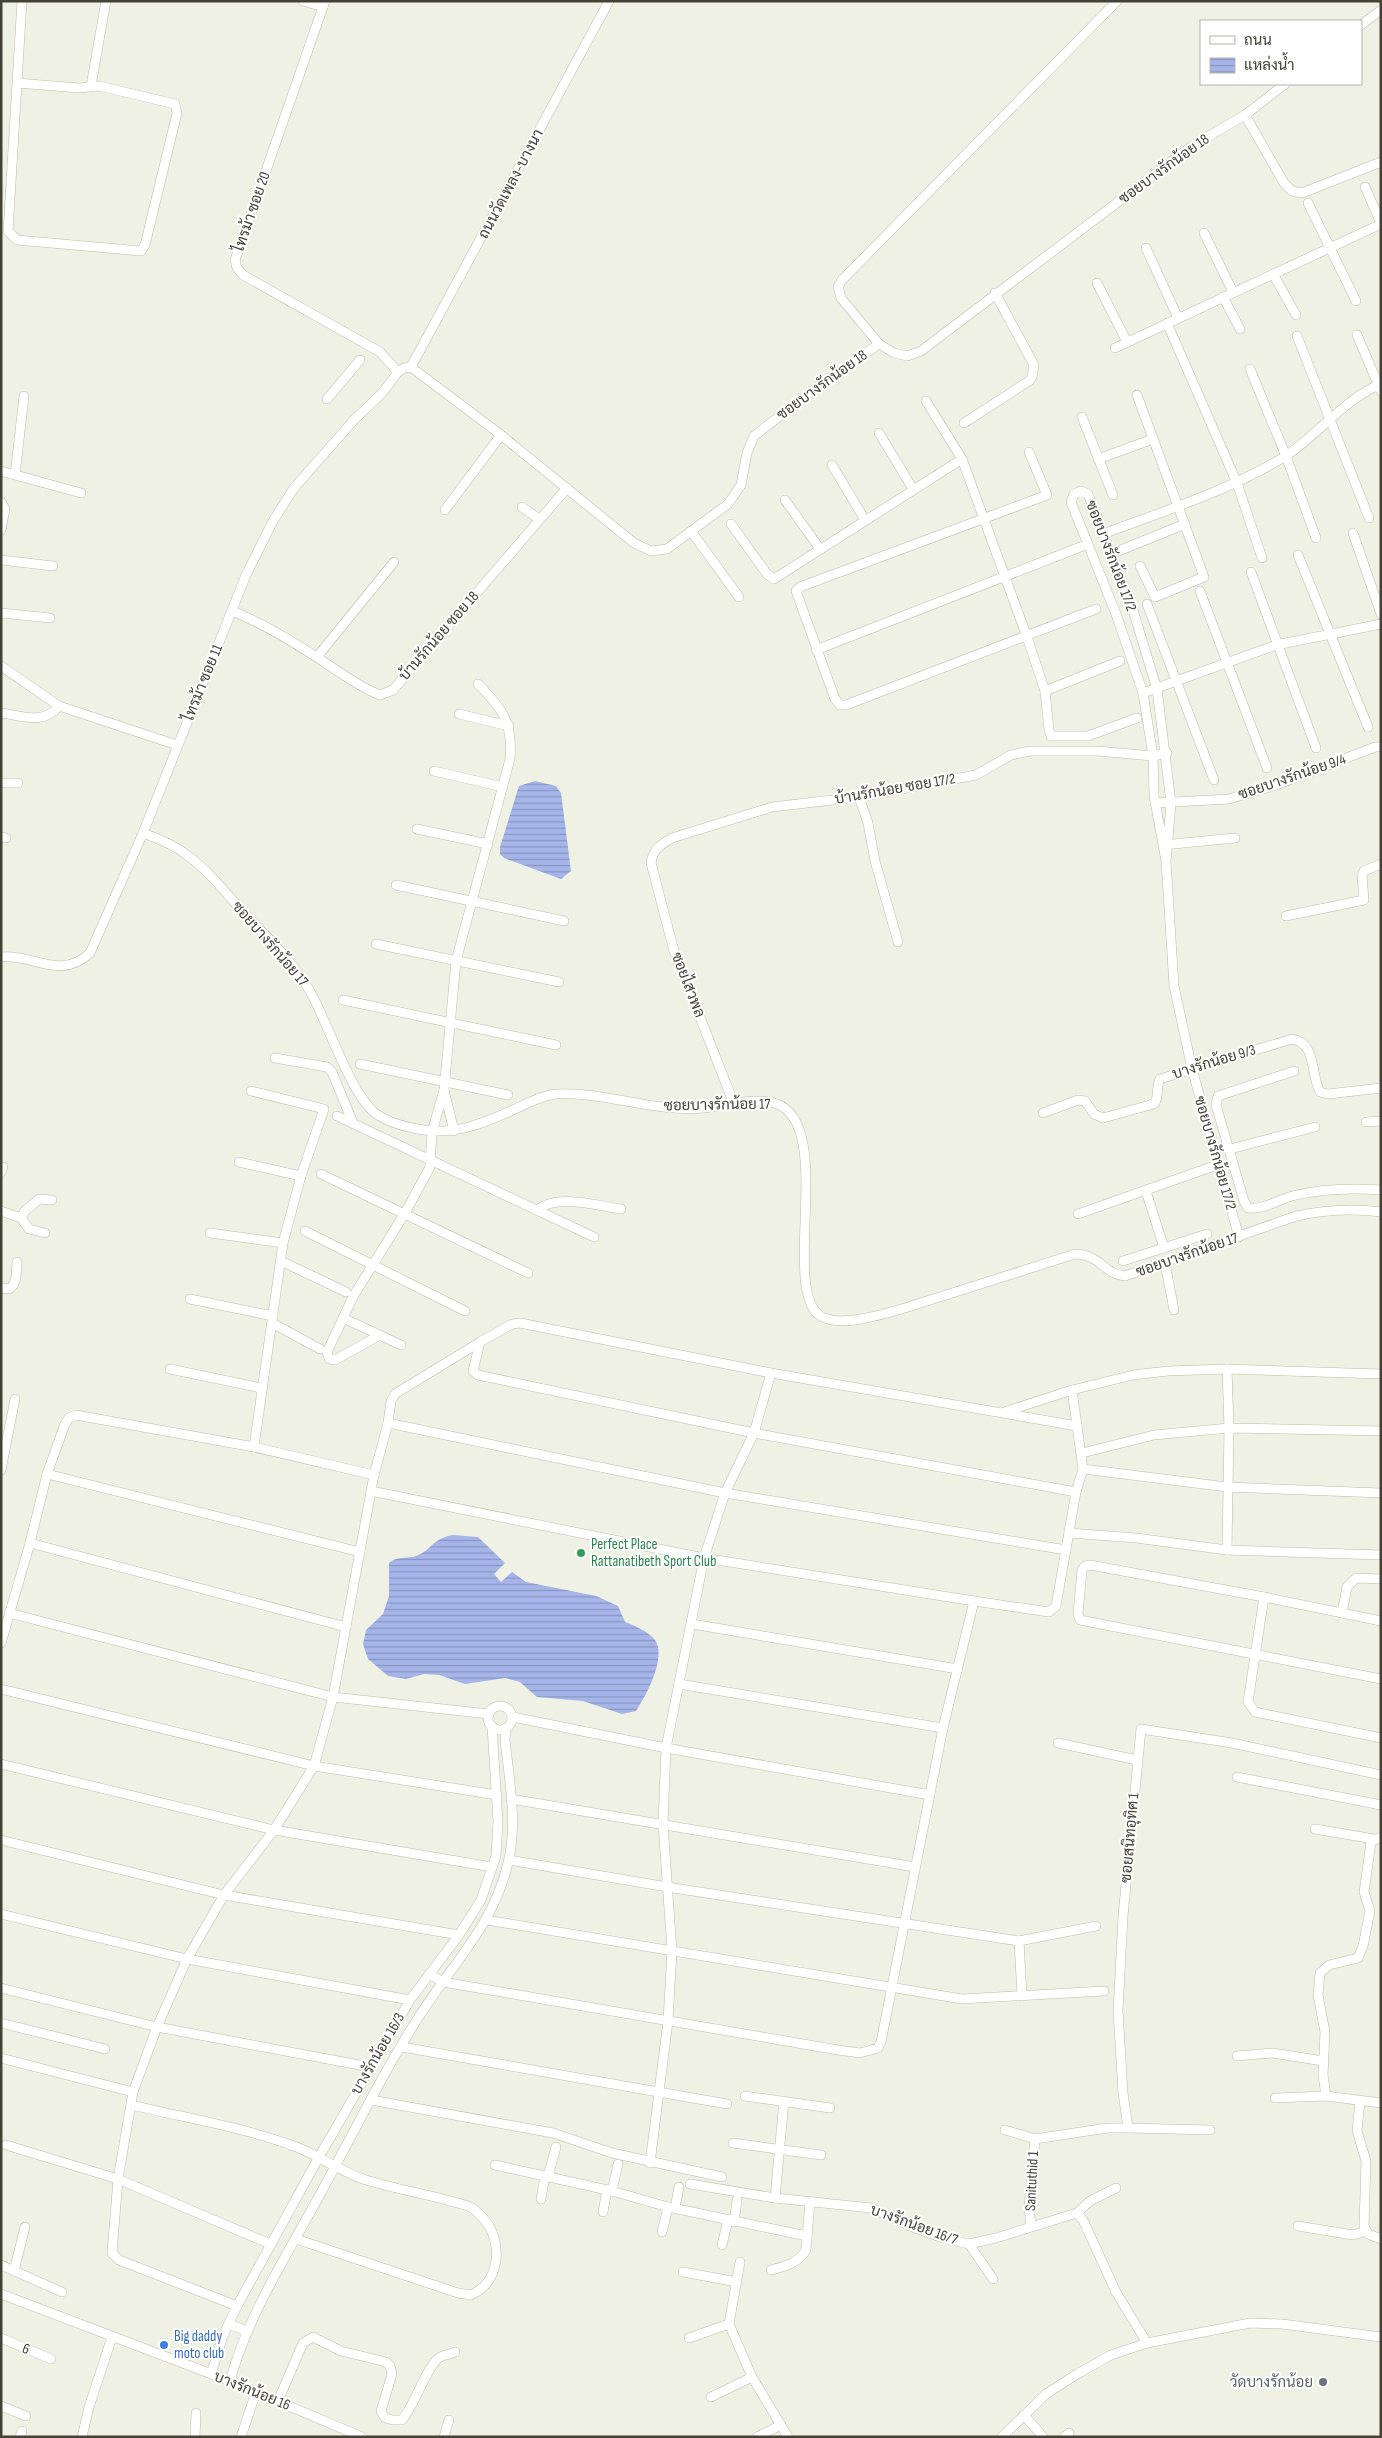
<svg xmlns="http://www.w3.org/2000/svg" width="1382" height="2438" viewBox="0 0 1382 2438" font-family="'Sofia Sans Condensed',Sarabun,sans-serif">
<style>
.water{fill:url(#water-rules)}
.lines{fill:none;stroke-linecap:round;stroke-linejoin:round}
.minor-casing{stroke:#bbbca8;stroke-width:10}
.minor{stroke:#fff;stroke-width:9}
.leisure-dot{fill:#2e9e5b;stroke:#fff;stroke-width:2}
.shop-dot{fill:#3f7fe0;stroke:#fff;stroke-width:2}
.worship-dot{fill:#6b7280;stroke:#fff;stroke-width:2}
.labels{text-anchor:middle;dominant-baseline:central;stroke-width:4;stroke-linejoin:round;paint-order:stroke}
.street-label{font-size:15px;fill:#434235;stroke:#fff}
.leisure-label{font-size:15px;fill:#27864d;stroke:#fff;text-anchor:start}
.shop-label{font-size:15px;fill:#366cbe;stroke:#fff;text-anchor:start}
.worship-label{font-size:15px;fill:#5b616d;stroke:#fff;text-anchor:end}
</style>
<defs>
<pattern id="water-rules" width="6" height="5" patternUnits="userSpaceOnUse" patternTransform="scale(1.25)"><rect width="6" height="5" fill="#a5b5ea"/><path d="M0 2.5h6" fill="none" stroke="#8895be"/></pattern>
</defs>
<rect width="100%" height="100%" fill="#f0f1e5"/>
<!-- water -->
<g class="water">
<polygon points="535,781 556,786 561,793 571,871 561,879 504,858 500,854 500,847 519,786"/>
<path d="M453,1535L478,1537L505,1563L494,1574L501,1582L512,1572L526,1582L596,1596L618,1606L625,1622C634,1625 649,1632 655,1640C667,1657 646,1696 636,1711L622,1714L583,1701L537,1697L520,1682L505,1678L465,1684L439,1675L424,1674L406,1679L388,1676L368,1659L363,1644L366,1630L383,1614L389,1596V1563C396,1556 407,1559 416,1556C431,1551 431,1539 453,1535Z"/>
</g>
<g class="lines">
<!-- minor casing -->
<g class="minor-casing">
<g id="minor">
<polyline points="303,1 323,7"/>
<polyline points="325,1 235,260 237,268 243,275 380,352 398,372"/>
<polyline points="1117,1 842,280 838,287 841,298 879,344 894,353 907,356 921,351 1192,146 1245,115 1285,84"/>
<polyline points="1361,25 1381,10"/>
<polyline points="17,83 79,88 99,86 175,104 177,113 145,245 141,251 17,240 8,231 22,1"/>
<polyline points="91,86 106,1"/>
<polyline points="1245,115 1284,183 1292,191 1302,193 1381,162"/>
<polyline points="1365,187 1381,223"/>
<polyline points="1308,203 1356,301"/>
<polyline points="1204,233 1233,292"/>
<polyline points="1146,248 1178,318"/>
<polyline points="1273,274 1296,315"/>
<polyline points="1097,283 1127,342"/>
<polyline points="1223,297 1240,329"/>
<polyline points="1167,323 1237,483 1262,558"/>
<polyline points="1357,335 1381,391"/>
<polyline points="1297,336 1369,518"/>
<polyline points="1115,348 1381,224"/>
<polyline points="411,367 501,435 634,543 651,551 667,549 728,504 741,485 747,453 754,436 825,381 879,344"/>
<polyline points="411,367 609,1"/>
<polyline points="1250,369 1286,456 1316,538"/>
<polyline points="1137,395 1204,577 1155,597 1140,566"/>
<polyline points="327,399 360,360"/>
<polyline points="926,401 962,459 1027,637 1045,691 1049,730 1051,736 1088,736 1137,718"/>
<polyline points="1082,417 1113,495"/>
<polyline points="964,423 1029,381 1032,377 1034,365 995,293"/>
<polyline points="879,433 913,489"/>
<polyline points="1029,452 1047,495 800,587 796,591 835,699 840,705 846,705 1096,609"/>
<polyline points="1098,459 1153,439"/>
<polyline points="832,465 865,520"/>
<polyline points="1,471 81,493"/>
<polyline points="15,475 24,396"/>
<polyline points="785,500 820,549"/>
<polyline points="1,502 5,509 1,530"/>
<polyline points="522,507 539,519"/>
<polyline points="445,510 501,435"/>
<polyline points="731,524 767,574 774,579 962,459"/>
<polyline points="691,531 739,597"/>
<polyline points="1353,533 1381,614"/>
<path d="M1103,534C1164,511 1228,491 1284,457C1316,437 1344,399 1381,384"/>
<polyline points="1111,554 1185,524"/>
<polyline points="1298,555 1368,727"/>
<polyline points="1,560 53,566"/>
<polyline points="1251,572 1316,748"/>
<polyline points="1200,591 1267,768"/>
<polyline points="1147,604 1214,780"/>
<path d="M232,611C265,624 297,644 327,664C344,675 361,688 380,695L393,690L567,488"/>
<polyline points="1,613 50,618"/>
<polyline points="816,650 1088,544"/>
<polyline points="317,657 394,562"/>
<polyline points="1,666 59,706 177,745"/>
<polyline points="1045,691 1120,661"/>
<polyline points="1143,693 1276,645 1381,624"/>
<path d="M1,713C23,716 44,725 59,706"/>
<polyline points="459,714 509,726"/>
<polyline points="434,771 503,787"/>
<polyline points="1,783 18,783"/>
<polyline points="859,797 868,823 875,861 898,942"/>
<polyline points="1155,803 1229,799 1276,785 1375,747 1381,747"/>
<polyline points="417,829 488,844"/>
<path d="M143,833C158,839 175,845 188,856C209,871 225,892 242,911C267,937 295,963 312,995C328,1024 351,1094 375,1113C387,1122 402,1126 417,1129C453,1136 483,1124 515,1109C528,1103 543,1095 557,1094C604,1091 655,1113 704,1108C726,1106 753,1097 774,1103C838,1120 778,1294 822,1317C835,1323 852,1321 866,1318C893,1313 920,1303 946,1295C989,1281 1032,1268 1075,1254C1102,1255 1103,1274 1125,1276L1296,1216C1324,1210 1352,1208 1381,1212"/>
<polyline points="1,837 6,838"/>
<polyline points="1163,845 1235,838"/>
<polyline points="1166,861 1154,796 1153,756 1143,693 1116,614 1071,502 1074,494 1081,491 1088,494 1132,607 1157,689 1171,803 1166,861 1174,986 1192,1069 1239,1237"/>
<polyline points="396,885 564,921"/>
<polyline points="1286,916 1364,900 1362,876 1364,871 1381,864"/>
<polyline points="376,944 559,982"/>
<path d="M1,957C36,954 59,981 90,953L143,833L246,575L273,521L294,488L353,421L383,392L398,372L404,368L411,367"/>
<polyline points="343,1000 556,1045"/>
<polyline points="275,1058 327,1067 332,1072 353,1123"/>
<polyline points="360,1064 508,1095"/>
<path d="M1294,1071L1218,1096L1216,1105L1244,1201L1248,1208C1264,1210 1277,1200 1292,1196C1320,1189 1352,1188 1381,1190"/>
<polyline points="444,1090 454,1131"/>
<polyline points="251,1091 324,1109 301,1176 283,1243 254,1447"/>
<path d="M734,1104L674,951L651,863C653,849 660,845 672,838L772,807L859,797L976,775L1011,755L1030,751H1097L1153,756L1167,753"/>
<path d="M1043,1113L1078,1100L1085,1101L1094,1114L1103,1118L1150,1105L1155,1103C1159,1095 1156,1087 1160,1079L1292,1039C1317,1043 1310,1073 1320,1092L1328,1094L1381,1088"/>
<polyline points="337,1116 594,1237"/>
<polyline points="1366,1122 1381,1121"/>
<polyline points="1230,1149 1315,1127"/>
<polyline points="239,1162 301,1176"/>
<polyline points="1,1172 3,1167"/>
<polyline points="321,1174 528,1273"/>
<polyline points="1146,1191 1164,1248"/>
<path d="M538,1210C556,1193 598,1206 621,1209"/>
<polyline points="1,1211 21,1218 25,1211 39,1199 52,1200"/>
<polyline points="1078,1214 1217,1165"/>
<polyline points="21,1218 29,1229 45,1233"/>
<polyline points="305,1231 465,1311"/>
<polyline points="210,1233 283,1243"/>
<polyline points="281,1261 346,1292"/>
<polyline points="1123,1261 1207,1234"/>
<polyline points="1165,1263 1174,1310"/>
<path d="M1,1288L9,1289C18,1283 16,1272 17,1262"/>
<polyline points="190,1299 273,1316"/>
<polyline points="343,1318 401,1345"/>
<polyline points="272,1323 320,1349"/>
<path d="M380,1335L335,1360L329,1359L327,1352L354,1295L405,1213L430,1167L432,1132L444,1090L456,961L510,759C513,723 503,709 478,684"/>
<polyline points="480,1342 473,1371 478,1375 754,1433 1076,1492"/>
<polyline points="170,1369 261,1388"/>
<polyline points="1227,1369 1229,1428 1227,1550"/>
<polyline points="1004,1412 1072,1390 1133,1375 1168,1371 1227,1369 1381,1374"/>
<polyline points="388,1423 725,1493 1066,1550"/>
<polyline points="1082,1453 1154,1435 1229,1428 1381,1431"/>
<polyline points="1083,1469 1227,1487 1381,1493"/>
<polyline points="1,1470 15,1399"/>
<polyline points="47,1474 360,1552"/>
<polyline points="371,1491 704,1558 974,1601"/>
<polyline points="1069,1533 1136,1538 1227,1550 1381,1555"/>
<polyline points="30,1543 346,1627"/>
<polyline points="1264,1597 1248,1702 1255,1712 1381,1738"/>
<polyline points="9,1613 333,1697 489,1714"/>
<polyline points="1342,1613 1347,1587 1356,1578 1381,1579"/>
<polyline points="1381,1621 1264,1597 1090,1565 1085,1566 1082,1570 1078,1614 1080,1620 1381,1679"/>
<polyline points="692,1624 958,1669"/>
<polyline points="1,1643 30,1543 47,1474 65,1424 69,1418 76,1415 254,1447 374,1475"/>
<polyline points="679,1684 943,1728"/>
<polyline points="1,1689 314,1766 497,1795"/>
<circle cx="500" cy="1718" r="12"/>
<polyline points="513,1717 666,1748 930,1795"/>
<polyline points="1058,1743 1137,1760"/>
<polyline points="1,1764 274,1830 492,1867"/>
<polyline points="1237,1777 1381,1805"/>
<polyline points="511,1799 915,1867"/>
<polyline points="1315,1829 1374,1839"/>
<polyline points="1,1840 224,1895 459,1935"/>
<polyline points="509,1860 667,1887 1019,1941 1096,1926"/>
<polyline points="1,1914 187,1959 410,2000"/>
<polyline points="487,1920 962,1999 1104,1991"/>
<polyline points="1019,1941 1022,1996"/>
<polyline points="429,1974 443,1982 838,2050 860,2053 878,2048 881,2042 943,1728 974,1601 1049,1612 1056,1606 1076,1492 1083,1469 1072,1390"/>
<polyline points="1,1988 157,2027 370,2067"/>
<polyline points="1,2023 105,2049"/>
<polyline points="402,2047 727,2104"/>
<polyline points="1237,2056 1273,2053 1323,2061"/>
<polyline points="1,2058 133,2092"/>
<polyline points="745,2096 830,2108"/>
<polyline points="1326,2096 1323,2075 1325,2032 1318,1995 1320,1973 1329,1965 1358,1958 1363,1946 1370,1911 1364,1892 1371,1842 1381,1837"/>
<polyline points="1275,2098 1326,2096 1381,2103"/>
<polyline points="371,2100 553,2133 612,2153 722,2177"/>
<polyline points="1360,2101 1357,2131 1366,2161 1364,2226 1368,2234 1381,2239"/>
<path d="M132,2105C186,2118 242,2127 294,2146C319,2155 340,2172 366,2180C392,2188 420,2193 447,2200C455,2203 465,2204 472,2208C490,2221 498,2238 496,2260C494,2276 486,2288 471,2295L458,2293L296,2239"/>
<polyline points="1128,2128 1210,2130"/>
<polyline points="1005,2130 1035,2139"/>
<polyline points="733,2143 821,2155"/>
<polyline points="6,2145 118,2179 270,2244"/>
<polyline points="650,2163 668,2021 672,1951 663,1824 666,1748 704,1558 725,1493 754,1433 771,1373"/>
<polyline points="495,2165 612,2191 668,2207 807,2236"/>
<polyline points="548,2176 556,2147"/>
<polyline points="690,2184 775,2198 871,2208 910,2226 943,2238 969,2244 996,2238 1077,2213 1083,2220 1116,2292 1147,2343"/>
<polyline points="612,2191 618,2164"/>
<polyline points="775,2198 784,2101"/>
<polyline points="541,2199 545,2176"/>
<polyline points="675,2208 679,2187"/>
<polyline points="603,2212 607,2189"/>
<polyline points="1077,2213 1090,2201 1116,2188"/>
<polyline points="734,2222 737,2200"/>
<polyline points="1031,2226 1029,2207 1035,2139 1107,2128 1128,2128 1123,2093 1118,2011 1123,1916 1141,1729 1232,1743 1381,1775"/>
<polyline points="1298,2226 1353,2235 1366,2231"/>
<polyline points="662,2232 668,2207"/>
<polyline points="969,2244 993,2279"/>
<polyline points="722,2245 728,2220"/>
<polyline points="740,2262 729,2324 752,2377 788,2437"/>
<polyline points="1,2265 62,2292"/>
<path d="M771,2270C785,2266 799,2263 806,2250L810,2201"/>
<polyline points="14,2271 25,2227"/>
<polyline points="683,2272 737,2282"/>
<polyline points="1,2294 230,2381 362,2437"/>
<polyline points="237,2306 119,2260 112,2253 118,2179 133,2092 157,2027 187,1959 224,1895 274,1830 314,1766 333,1697 374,1475 388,1423 391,1401 395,1394 480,1342 512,1324 520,1323 771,1373 1077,1426"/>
<polyline points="229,2324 246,2331"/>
<polyline points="1,2338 51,2359"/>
<polyline points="689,2338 729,2324"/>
<polyline points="211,2374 223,2336 237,2306 319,2157 410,2000 459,1935 481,1900 496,1856 498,1821 492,1726"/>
<path d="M230,2381C248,2315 286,2257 318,2198C353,2135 384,2069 424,2009C456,1960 494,1923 508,1863C518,1823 509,1780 505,1739L506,1728"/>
<polyline points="711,2397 752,2377"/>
<path d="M278,2401L303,2343L313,2337L341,2351L386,2362L390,2366L392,2374L381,2411L385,2418L393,2420H402C415,2405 427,2365 440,2357C444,2355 451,2354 455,2352"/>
<polyline points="1,2406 26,2416"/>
<polyline points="1024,2415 1043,2437"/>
<polyline points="20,2437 22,2431"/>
<polyline points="82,2437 89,2407 112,2337"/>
<polyline points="195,2437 196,2413"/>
<polyline points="241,2437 256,2392"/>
<polyline points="444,2437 449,2420"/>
<polyline points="757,2437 781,2425"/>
<polyline points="1002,2437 1046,2394 1077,2374 1111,2355 1147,2343 1250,2323 1282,2324 1381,2337"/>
<polyline points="1064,2437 1069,2433"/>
</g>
</g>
<!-- minor -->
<use href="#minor" class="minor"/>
</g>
<!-- markers -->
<circle class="leisure-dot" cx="581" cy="1553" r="5"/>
<circle class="shop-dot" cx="164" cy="2345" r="5"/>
<circle class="worship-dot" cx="1323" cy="2382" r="5"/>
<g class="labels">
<!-- street labels -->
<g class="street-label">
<text transform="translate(1164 169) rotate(-36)">ซอยบางรักน้อย 18</text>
<text transform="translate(511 184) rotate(-62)">ถนนวัดเพลง-บางนา</text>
<text transform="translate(252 212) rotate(-71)">ไทรม้า ซอย 20</text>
<text transform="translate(822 385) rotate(-36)">ซอยบางรักน้อย 18</text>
<text transform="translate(1111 556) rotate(69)">ซอยบางรักน้อย 17/2</text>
<text transform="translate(439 636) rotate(-49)">บ้านรักน้อย ซอย 18</text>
<text transform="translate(203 683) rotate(-68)">ไทรม้า ซอย 11</text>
<text transform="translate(1292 777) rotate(-19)">ซอยบางรักน้อย 9/4</text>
<text transform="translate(895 789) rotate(-10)">บ้านรักน้อย ซอย 17/2</text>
<text transform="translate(270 944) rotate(49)">ซอยบางรักน้อย 17</text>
<text transform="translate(688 985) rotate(69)">ซอยไสวพล</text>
<text transform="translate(1214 1062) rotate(-17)">บางรักน้อย 9/3</text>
<text transform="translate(717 1105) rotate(-1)">ซอยบางรักน้อย 17</text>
<text transform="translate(1215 1153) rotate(74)">ซอยบางรักน้อย 17/2</text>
<text transform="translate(1187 1255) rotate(-19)">ซอยบางรักน้อย 17</text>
<text transform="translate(1130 1838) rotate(-85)">ซอยสนิทอุทิศ 1</text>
<text transform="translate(378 2054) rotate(-60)">บางรักน้อย 16/3</text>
<text transform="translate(1032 2181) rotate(-87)">Sanituthid 1</text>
<text transform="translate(914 2225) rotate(20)">บางรักน้อย 16/7</text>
<text transform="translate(26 2349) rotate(22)">6</text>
<text transform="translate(252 2391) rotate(22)">บางรักน้อย 16</text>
</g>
<!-- leisure labels -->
<g class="leisure-label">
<text x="591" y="1544">Perfect Place<tspan x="591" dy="17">Rattanatibeth Sport Club</tspan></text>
</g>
<!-- shop labels -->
<g class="shop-label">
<text x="174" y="2336">Big daddy<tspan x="174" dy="17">moto club</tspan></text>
</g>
<!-- worship labels -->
<g class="worship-label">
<text x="1313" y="2382">วัดบางรักน้อย</text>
</g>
</g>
<!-- border -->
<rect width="1382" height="2438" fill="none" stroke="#434235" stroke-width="5"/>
<!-- legend -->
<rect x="1200" y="20" width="162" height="65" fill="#ffffff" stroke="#b4b3ae"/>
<rect x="1210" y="36" width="25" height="8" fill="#ffffff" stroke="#b4b3ae"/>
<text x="1244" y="45" font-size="15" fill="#434235">ถนน</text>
<rect x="1210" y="58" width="25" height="15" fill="url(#water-rules)" stroke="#b4b3ae"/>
<text x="1244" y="70" font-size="15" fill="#434235">แหล่งน้ำ</text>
</svg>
